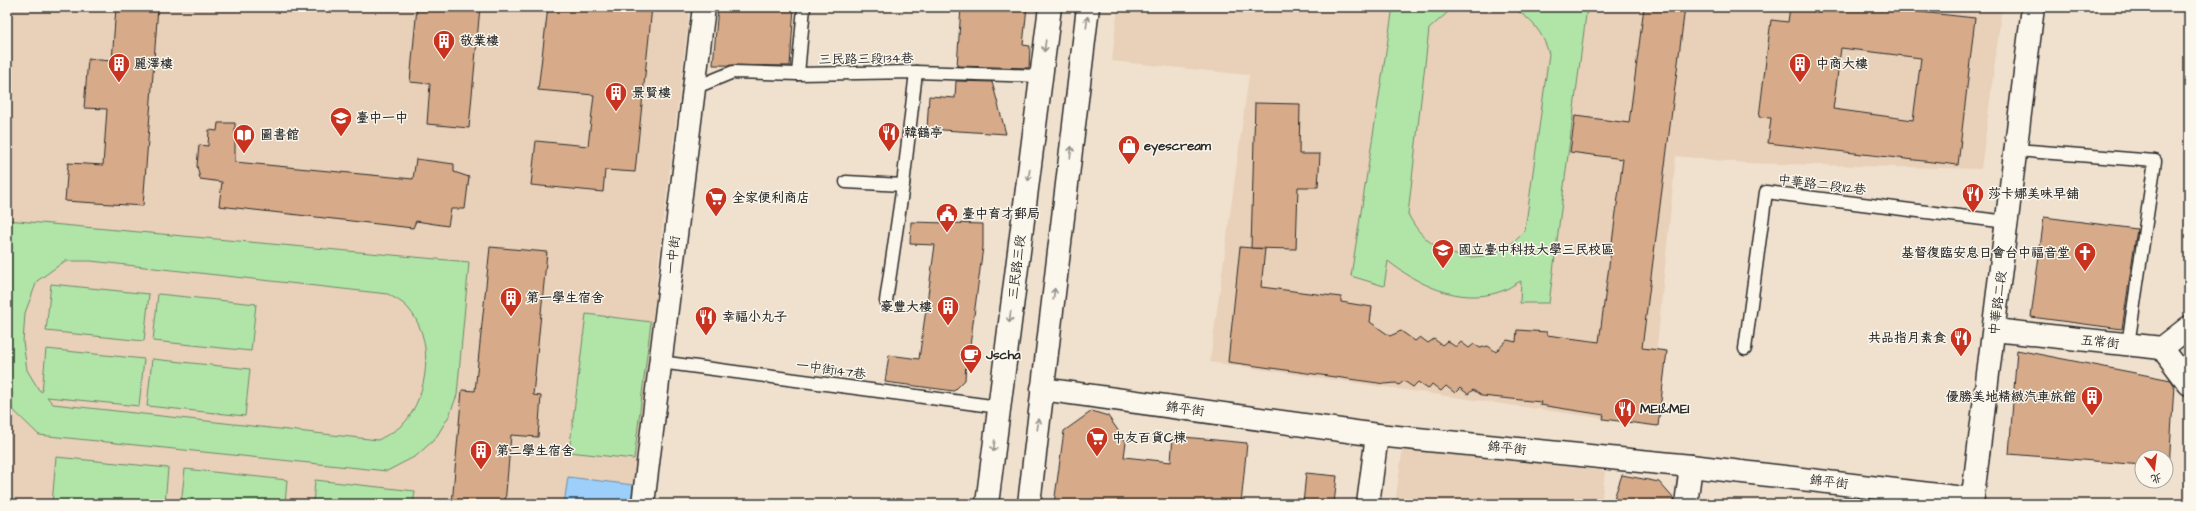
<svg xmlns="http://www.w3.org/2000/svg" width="2196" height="511" viewBox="0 0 2196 511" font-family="'Architects Daughter','LXGW WenKai TC',sans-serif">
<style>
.built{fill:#e8d0b9}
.green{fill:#b1e5a7;stroke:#6e8869;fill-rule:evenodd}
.water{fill:#9cd0fa;stroke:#6f8ea7}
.building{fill:#d7ab89;stroke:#2b2b2b;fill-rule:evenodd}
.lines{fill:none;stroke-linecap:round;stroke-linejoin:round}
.service-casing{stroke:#2b2b2b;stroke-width:15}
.minor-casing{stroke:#2b2b2b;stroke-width:25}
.tertiary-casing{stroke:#2b2b2b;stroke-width:25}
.secondary-casing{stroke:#2b2b2b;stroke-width:25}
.service{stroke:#fbf7ec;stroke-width:12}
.minor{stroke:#fbf7ec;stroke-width:22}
.tertiary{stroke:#fbf7ec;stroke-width:22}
.secondary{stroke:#fbf7ec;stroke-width:22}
.oneway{stroke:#93918c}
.labels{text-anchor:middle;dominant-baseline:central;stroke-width:3;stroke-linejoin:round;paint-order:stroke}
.poi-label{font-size:13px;font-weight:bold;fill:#2b2b2b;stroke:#fbf7ec;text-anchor:start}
.street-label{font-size:13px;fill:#2b2b2b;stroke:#fbf7ec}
</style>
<rect width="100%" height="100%" fill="#f0e0ce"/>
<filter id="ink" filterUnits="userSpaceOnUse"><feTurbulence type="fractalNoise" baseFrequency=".025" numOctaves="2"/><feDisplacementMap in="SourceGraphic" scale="8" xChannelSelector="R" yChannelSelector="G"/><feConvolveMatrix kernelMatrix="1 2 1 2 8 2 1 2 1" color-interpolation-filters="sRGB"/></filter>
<g filter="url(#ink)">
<!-- built -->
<g class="built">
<polygon points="8,7 690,7 658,264 634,504 7,504"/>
<polygon points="1118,7 2002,7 1981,169 1746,163 1676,156 1649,425 1210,362 1249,75 1112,61"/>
<polygon points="1403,447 1605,471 1601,504 1395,504"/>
</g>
<!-- green -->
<g class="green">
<path d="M1393,7H1458L1448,12L1429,29L1408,214C1432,263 1489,272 1525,231L1549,54C1543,32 1531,18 1511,7H1587L1549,303H1520L1521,281C1514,284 1507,290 1499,292C1460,305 1418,285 1388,261L1384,286L1351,276Z"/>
<path d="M7,220L469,262L457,395L449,416L435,439L416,456L387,471L39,435L7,404ZM65,261H91L388,294C394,298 403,302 408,308C433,337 430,385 409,417C402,428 389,434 378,440L53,404L47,397L139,406L144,359L46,349L42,392L39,390L27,370L23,342L25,313L37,281Z"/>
<polygon points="51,284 149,294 144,341 46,331"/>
<polygon points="158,294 256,304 251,351 153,341"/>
<polygon points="586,314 651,322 634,459 569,452"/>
<polygon points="152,359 250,369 245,416 147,406"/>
<polygon points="56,457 168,468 165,504 52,504"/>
<polygon points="185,469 287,480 285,504 181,504"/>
<polygon points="315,480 415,491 413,504 313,504"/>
</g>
<!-- water -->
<polygon class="water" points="568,477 633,485 631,504 564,504"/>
<!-- building -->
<g class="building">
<polygon points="116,7 158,7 143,206 65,201 68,163 103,165 107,109 84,108 88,59 112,61"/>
<polygon points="417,7 480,7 469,128 427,124 430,84 410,82"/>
<polygon points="548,7 652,7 635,172 605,170 603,192 531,185 536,141 588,146 594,95 538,90"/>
<polygon points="718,7 794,7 790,66 713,65"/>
<polygon points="961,7 1027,7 1023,45 1030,46 1029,68 957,66"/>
<polygon points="1644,7 1685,7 1642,348 1667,351 1658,426 1603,419 1604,415 1540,405 1541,402 1482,396 1473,390 1468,394 1460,388 1455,393 1446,386 1441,391 1432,384 1428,389 1418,382 1413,387 1404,381 1399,385 1396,383 1385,384 1228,362 1240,247 1265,249 1261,287 1341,297 1341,302 1372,307 1370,322 1390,336 1401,331 1415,341 1420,337 1428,343 1434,339 1442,345 1447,341 1456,347 1461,342 1469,348 1474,344 1480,348 1488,346 1496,352 1507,340 1516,342 1517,330 1547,332 1547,335 1599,342 1623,159 1570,152 1575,116 1629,123"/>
<path d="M1790,7H1874L1975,18L1958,165L1768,143L1771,118L1759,117L1771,20L1788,22ZM1841,48L1921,58L1913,120L1833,109Z"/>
<polygon points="956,81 992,82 1006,134 927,129 929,96 955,98"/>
<polygon points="1255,103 1300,104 1299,154 1320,154 1318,187 1298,187 1296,249 1251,248"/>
<polygon points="218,123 235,123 235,162 413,179 416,159 454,164 454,172 469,177 465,209 451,209 448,226 416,221 413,228 219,206 222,182 200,179 197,166 199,145 208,146 209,130 217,131"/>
<polygon points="2044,217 2137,229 2122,329 2031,317"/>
<polygon points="911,222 983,224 983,247 968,361 966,361 965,380 954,391 885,382 889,355 919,359 935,245 910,244"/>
<polygon points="490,247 547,252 533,395 541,396 538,437 511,435 505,504 452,504 462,390 475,391"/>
<polygon points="2017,350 2171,380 2174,385 2169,468 2166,467 2166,457 2142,457 2142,465 2009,454"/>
<polygon points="1092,411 1108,416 1126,442 1124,457 1171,462 1173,436 1247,443 1241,504 1054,504 1064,431"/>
<polygon points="1306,473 1337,476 1334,504 1303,504"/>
<polygon points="1622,475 1659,482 1674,499 1674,504 1612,504"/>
</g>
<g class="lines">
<!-- service casing -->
<g class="service-casing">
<g id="service">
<polyline points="798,74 804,7"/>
<polyline points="694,88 733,72 798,74 916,72 1041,76"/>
<polyline points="2016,150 2155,161 2128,345"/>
<polyline points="846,182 903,185"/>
<polyline points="886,301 903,185 916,72"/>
<polyline points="1745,349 1766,192 2007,222"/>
<polyline points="660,362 999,407"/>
</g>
</g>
<!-- minor casing -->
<g class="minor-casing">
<g id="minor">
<polyline points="1994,330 2162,348 2189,384"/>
<polyline points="2162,348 2189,327"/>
<polyline points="1042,389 1377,435 1691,466 1972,499"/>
<polyline points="1368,504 1377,435"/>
<polyline points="1686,504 1691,466"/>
<polyline points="1972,504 2033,7"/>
</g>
</g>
<!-- tertiary casing -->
<g class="tertiary-casing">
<polyline id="tertiary" points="643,504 704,7"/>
</g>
<!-- secondary casing -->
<g class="secondary-casing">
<g id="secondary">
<polyline points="987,504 1050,7"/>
<polyline points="1029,504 1088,7"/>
</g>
</g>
<!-- service -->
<use href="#service" class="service"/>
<!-- minor -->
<use href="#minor" class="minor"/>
<!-- tertiary -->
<use href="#tertiary" class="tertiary"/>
<!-- secondary -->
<use href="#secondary" class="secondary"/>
</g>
<!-- one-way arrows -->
<defs><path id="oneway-shaft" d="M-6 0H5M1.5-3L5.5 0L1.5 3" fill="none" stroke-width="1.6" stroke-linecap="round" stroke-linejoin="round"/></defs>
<g class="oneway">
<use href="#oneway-shaft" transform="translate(1087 22) rotate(-83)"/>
<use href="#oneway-shaft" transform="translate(1045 46) rotate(97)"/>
<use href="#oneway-shaft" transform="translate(1071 152) rotate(-83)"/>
<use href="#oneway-shaft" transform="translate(1029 175) rotate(97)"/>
<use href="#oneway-shaft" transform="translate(1054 294) rotate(-83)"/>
<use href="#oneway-shaft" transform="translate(1010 317) rotate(97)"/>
<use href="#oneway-shaft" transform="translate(1038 424) rotate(-83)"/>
<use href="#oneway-shaft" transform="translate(994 446) rotate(97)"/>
</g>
</g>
<!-- icons -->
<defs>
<g id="building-pin" transform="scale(1.15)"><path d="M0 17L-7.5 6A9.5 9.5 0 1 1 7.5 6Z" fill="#c8321e" stroke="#fbf7ec"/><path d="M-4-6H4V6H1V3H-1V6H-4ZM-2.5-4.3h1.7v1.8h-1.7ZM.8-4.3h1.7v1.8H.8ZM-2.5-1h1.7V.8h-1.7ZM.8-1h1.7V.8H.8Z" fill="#fff"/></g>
<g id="school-pin" transform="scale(1.15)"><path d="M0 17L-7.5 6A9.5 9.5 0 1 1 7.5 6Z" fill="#c8321e" stroke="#fbf7ec"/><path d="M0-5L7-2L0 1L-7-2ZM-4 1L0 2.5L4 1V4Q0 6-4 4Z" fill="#fff"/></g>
<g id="restaurant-pin" transform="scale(1.15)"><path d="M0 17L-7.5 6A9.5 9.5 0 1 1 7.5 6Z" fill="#c8321e" stroke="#fbf7ec"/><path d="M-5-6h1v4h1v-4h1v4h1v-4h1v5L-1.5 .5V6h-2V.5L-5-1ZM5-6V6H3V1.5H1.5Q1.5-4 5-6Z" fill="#fff"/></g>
<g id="library-pin" transform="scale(1.15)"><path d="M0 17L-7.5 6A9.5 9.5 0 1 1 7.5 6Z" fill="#c8321e" stroke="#fbf7ec"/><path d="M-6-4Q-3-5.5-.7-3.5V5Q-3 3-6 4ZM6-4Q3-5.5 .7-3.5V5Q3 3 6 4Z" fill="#fff"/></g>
<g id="shop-pin" transform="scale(1.15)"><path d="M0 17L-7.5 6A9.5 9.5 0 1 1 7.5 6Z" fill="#c8321e" stroke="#fbf7ec"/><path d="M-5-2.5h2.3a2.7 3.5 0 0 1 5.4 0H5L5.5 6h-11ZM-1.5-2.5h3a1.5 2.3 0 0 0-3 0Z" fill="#fff"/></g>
<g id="supermarket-pin" transform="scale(1.15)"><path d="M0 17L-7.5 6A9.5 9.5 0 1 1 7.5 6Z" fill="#c8321e" stroke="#fbf7ec"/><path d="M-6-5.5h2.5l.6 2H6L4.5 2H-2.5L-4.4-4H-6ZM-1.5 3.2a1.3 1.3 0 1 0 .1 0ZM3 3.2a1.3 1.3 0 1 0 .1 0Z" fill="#fff"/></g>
<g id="civic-pin" transform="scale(1.15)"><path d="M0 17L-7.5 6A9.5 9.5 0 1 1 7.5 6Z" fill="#c8321e" stroke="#fbf7ec"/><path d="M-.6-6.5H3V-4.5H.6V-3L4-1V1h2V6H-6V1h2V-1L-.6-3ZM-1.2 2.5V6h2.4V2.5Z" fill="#fff"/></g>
<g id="university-pin" transform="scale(1.15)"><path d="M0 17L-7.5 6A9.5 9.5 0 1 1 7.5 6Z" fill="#c8321e" stroke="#fbf7ec"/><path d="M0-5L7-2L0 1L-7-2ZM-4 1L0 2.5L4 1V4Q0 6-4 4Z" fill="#fff"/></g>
<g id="church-pin" transform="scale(1.15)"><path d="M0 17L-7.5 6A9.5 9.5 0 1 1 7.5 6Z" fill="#c8321e" stroke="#fbf7ec"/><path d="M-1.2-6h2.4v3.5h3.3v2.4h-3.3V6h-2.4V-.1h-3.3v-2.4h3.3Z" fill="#fff"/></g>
<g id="cafe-pin" transform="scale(1.15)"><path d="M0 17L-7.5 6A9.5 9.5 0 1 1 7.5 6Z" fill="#c8321e" stroke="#fbf7ec"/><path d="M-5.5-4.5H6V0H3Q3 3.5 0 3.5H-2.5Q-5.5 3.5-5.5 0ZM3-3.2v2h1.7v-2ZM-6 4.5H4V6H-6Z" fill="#fff"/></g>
</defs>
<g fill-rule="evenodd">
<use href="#building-pin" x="444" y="41"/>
<use href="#building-pin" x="119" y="64"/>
<use href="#building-pin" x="1800" y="64"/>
<use href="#building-pin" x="616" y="93"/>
<use href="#school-pin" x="341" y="118"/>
<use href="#restaurant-pin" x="889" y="133"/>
<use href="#library-pin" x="244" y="135"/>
<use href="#shop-pin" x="1129" y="146"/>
<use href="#restaurant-pin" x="1973" y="194"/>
<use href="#supermarket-pin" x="716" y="198"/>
<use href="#civic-pin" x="947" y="214"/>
<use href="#university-pin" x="1443" y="250"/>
<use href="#church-pin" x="2085" y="253"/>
<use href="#building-pin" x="511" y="298"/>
<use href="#building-pin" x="948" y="307"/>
<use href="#restaurant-pin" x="706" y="317"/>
<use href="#restaurant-pin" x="1961" y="338"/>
<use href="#cafe-pin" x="971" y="355"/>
<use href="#building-pin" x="2092" y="397"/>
<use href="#restaurant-pin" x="1625" y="409"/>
<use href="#supermarket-pin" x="1097" y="438"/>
<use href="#building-pin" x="481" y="451"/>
</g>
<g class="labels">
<!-- poi labels -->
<g class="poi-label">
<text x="460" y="41">敬業樓</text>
<text x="134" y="64">麗澤樓</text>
<text x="1816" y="64">中商大樓</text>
<text x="632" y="93">景賢樓</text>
<text x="356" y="118">臺中一中</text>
<text x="904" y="133">韓鶴亭</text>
<text x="260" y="135">圖書館</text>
<text x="1144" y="146">eyescream</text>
<text x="1988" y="194">莎卡娜美味早舖</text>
<text x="732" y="198">全家便利商店</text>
<text x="962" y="214">臺中育才郵局</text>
<text x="1458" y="250">國立臺中科技大學三民校區</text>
<text x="2070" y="253" text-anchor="end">基督復臨安息日會台中福音堂</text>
<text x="526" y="298">第一學生宿舍</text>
<text x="932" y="307" text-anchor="end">豪豐大樓</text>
<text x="722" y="317">幸福小丸子</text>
<text x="1946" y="338" text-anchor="end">共品指月素食</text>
<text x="986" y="355">Jscha</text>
<text x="2076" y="397" text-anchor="end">優勝美地精緻汽車旅館</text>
<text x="1640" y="409">MEI&amp;MEI</text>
<text x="1112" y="438">中友百貨C棟</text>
<text x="496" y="451">第二學生宿舍</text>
</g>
<!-- street labels -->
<g class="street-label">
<text transform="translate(866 59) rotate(-1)">三民路三段134巷</text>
<text transform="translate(1822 185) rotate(7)">中華路二段112巷</text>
<text transform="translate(673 255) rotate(-83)">一中街</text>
<text transform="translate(1017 267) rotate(-83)">三民路三段</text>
<text transform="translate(1998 303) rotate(-83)">中華路二段</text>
<text transform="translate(2100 342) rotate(6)">五常街</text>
<text transform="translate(831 370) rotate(8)">一中街147巷</text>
<text transform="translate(1185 409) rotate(8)">錦平街</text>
<text transform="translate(1507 448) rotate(6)">錦平街</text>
<text transform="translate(1829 482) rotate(7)">錦平街</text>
</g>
</g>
<!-- margin -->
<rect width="2196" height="511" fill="none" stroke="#fbf7ec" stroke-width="24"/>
<rect x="12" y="12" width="2172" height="487" fill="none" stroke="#2b2b2b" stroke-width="1.5" filter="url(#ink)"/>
<!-- north arrow -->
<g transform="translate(2154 469) rotate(166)"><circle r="19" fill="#fbf7ec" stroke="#a8a59f"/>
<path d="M0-3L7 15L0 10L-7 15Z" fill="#c8321e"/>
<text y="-6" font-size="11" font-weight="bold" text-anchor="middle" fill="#2b2b2b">北</text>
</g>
</svg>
